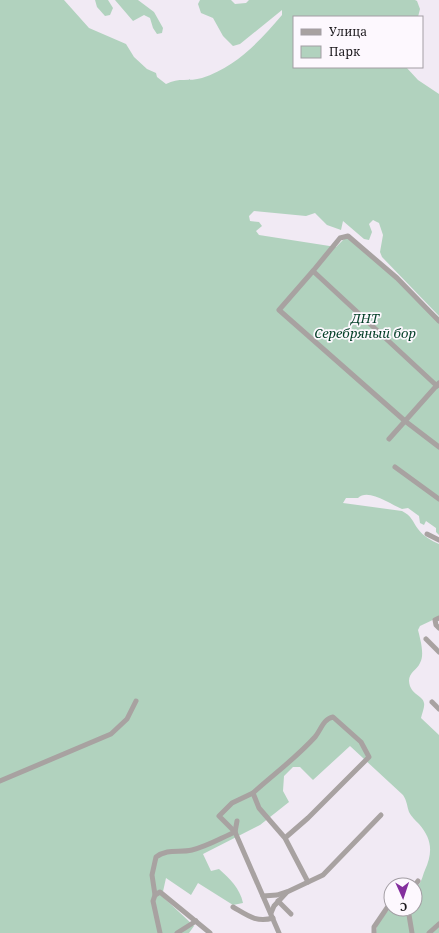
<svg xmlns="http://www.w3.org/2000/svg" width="439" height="933" viewBox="0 0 439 933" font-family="'Noto Serif',serif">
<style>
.green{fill:#b1d2be}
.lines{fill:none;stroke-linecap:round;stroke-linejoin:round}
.minor{stroke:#a8a2a1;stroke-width:5}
.labels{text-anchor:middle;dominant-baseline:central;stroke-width:3.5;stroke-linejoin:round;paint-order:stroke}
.park-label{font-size:13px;font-style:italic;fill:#013d25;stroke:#fdf8fe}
</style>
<rect width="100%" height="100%" fill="#f1eaf4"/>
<!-- green -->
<g class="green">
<path d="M0,0H64L89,28L126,44L134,57L147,69L156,73L157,77L166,84C179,77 189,82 202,78C236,67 260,41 282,15V10L240,44L233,46L223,36L213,18L201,13L198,4L200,0H231L235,4L246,3L249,0H415L417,1L420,9L418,17H294V67H406L418,80L439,94V316L382,257L380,252L383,235L379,223L373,220L369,224L372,232L369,240L364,239L343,221L341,230L327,225L315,213L306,216L254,211L249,216L250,221L259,222L262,226L256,231L259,235L336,247L348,235L439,317V535L436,532V528L426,521L424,525L420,523L419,516L408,508L402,509C390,504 368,488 358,498H346L343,503L402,511C412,516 412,521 418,529C423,536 432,541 439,544V617L420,626L418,630C420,638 425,655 420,663C417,670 409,672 409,681C410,695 423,695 424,703C425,707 422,713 421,718L439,735V933H376L377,924L391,907V909H415V888C422,883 422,877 425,870C433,852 432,839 419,824C416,821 411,816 409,812C407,806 407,801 403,795L350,746L313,780L300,767H293L284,776L283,791L289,802L260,825L203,854L211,871L219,869C229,878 240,888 243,903L233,905L198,883L191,895L166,878L162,896L194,926L189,933H0Z"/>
<polygon points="95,0 108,0 113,8 110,15 105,16 97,7"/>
<polygon points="115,0 138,0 154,12 163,28 162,33 157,34 153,28 150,18 144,15 133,21"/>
</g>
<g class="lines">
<!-- minor -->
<g class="minor">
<polyline points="313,271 340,238 348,236 397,278 439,321"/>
<polyline points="437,386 313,271 279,310 405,421 439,447"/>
<polyline points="389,439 439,383"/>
<polyline points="395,467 439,499"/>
<polyline points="427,534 439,540"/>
<polyline points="439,618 435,620 436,625 439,628"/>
<polyline points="426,639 439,652"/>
<polyline points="432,702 439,709"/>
<polyline points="0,781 111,734 127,719 136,701"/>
<polyline points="253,793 232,803 219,816 235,832 279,933"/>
<polyline points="235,832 237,821"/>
<path d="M285,838L259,808L253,793C274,774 296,758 315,737C321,730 323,719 333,717L361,742L369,757L308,818L285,838L308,882"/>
<polyline points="415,885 418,881"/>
<path d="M155,895L152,875L156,857C168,848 179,853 192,850C208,846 221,838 235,832"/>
<polyline points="263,896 277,895 286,892"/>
<polyline points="278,901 291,914"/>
<path d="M233,907C247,915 256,923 273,918"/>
<polyline points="408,909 412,933"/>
<polyline points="271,913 274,906 287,892 323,875 381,815"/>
<polyline points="160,933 153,901 155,895 160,892 210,933"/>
<polyline points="177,933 196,921"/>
<polyline points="374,933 374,927 391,902"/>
<polyline points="429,933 439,924"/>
</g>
</g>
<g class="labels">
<!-- park labels -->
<g class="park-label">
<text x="365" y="318">ДНТ<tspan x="365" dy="15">Серебряный бор</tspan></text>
</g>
</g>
<!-- legend -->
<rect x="293" y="16" width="130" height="52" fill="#fdf8fe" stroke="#a39ea4"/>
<rect x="301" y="29" width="20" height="6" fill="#a8a2a1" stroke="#a39ea4"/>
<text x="329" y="36" font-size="12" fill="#1b181c">Улица</text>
<rect x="301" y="46" width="20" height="12" fill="#b1d2be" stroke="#a39ea4"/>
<text x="329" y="56" font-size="12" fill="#1b181c">Парк</text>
<!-- north arrow -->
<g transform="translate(403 897) rotate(177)"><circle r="19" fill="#fdf8fe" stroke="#a39ea4"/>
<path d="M0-3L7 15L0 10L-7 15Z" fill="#842f9e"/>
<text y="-6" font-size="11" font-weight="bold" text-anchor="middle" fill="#1b181c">С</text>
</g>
</svg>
